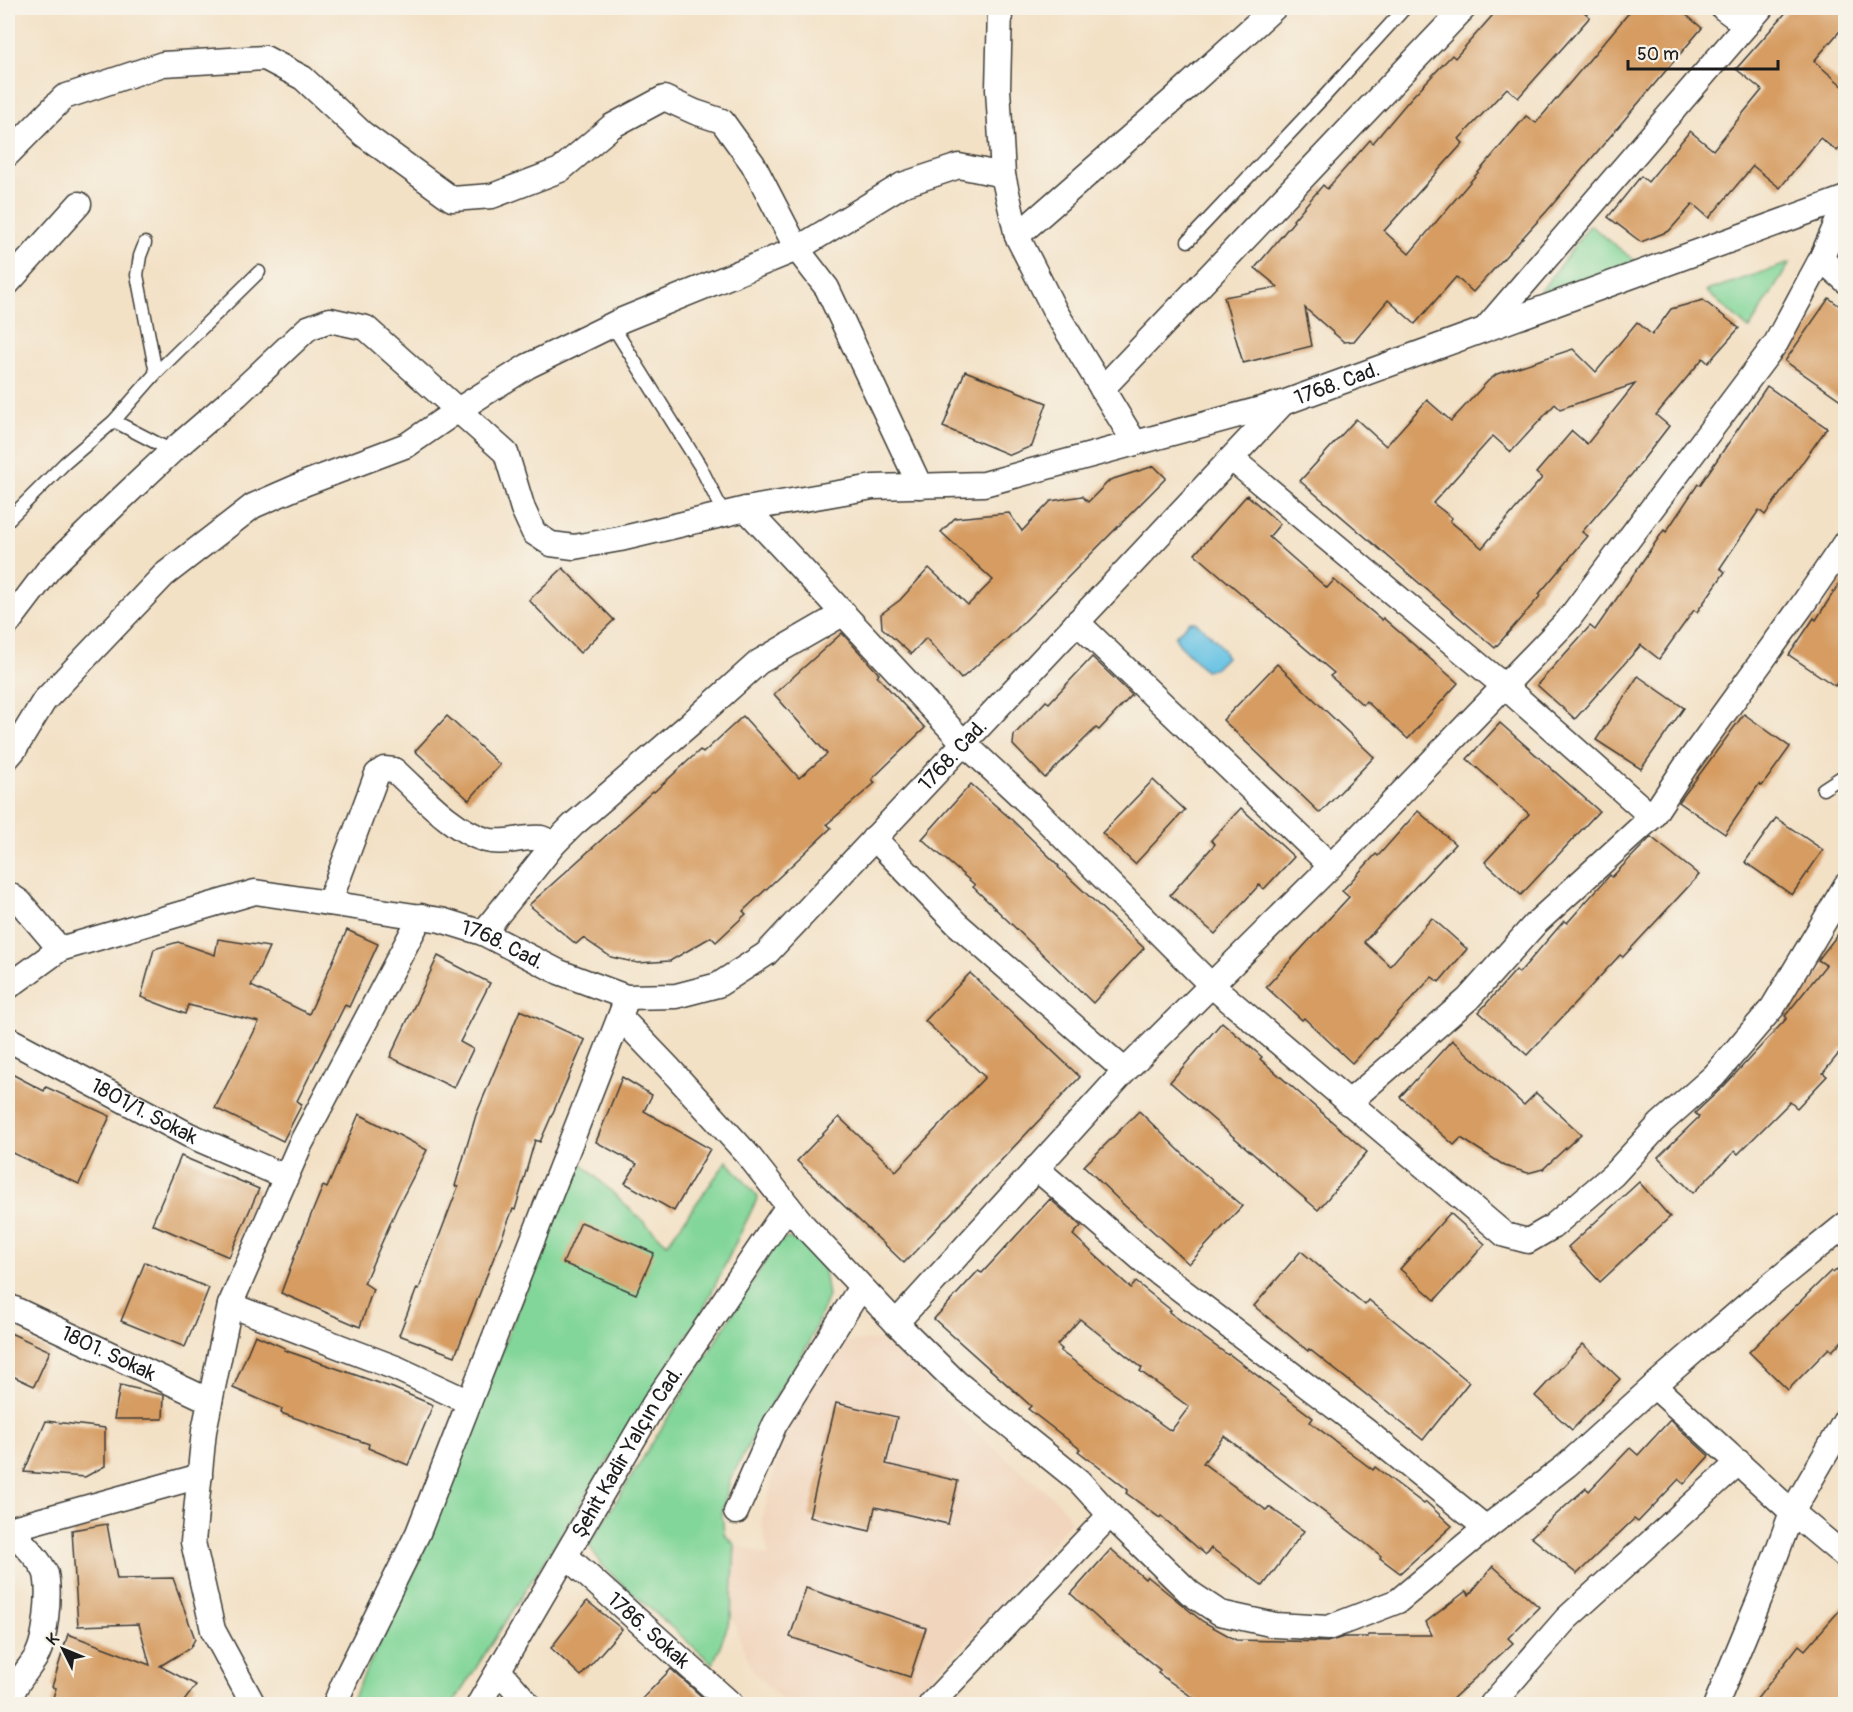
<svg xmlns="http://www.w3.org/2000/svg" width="1853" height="1712" viewBox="0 0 1853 1712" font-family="Pangolin,sans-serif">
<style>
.built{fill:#f1d5bd}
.green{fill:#82d699;stroke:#4f795a;stroke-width:1.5}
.water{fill:#66c2e4;stroke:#416f80;stroke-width:1.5}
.building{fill:#d69c62;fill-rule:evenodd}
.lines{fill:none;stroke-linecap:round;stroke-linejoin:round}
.lane-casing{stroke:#3c3a36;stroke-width:15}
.street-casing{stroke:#3c3a36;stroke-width:27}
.lane{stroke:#fff;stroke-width:12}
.street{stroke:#fff;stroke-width:24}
.labels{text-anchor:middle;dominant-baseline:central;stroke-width:4.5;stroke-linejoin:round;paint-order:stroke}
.street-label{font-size:21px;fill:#1c1c1c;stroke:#f7f3e8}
</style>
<rect width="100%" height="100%" fill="#f7f3e8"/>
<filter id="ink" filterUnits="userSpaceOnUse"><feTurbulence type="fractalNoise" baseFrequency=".0167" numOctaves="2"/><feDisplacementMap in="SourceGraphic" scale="12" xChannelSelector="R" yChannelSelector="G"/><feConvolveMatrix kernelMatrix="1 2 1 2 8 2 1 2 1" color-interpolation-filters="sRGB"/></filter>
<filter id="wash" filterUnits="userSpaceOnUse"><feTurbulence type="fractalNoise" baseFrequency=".008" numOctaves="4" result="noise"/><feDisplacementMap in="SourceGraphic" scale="24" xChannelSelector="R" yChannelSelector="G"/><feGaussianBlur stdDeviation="1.35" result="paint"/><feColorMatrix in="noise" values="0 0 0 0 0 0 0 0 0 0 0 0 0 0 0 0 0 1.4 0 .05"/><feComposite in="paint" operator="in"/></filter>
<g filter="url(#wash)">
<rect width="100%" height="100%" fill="#f3e1c6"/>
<!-- built -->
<polygon class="built" points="888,1339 974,1431 1061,1504 1071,1521 977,1630 906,1704 791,1704 779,1697 753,1672 731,1617 735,1545 769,1556 761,1523 784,1439 810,1391 844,1342"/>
<!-- green -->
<g class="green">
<polygon points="1590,225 1635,261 1538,295"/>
<polygon points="1790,263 1749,329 1706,291"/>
<polygon points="577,1159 667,1244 727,1161 758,1197 700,1316 453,1704 350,1704 416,1567"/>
<polygon points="788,1238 801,1241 824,1270 828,1296 808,1345 763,1418 730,1480 722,1513 724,1534 735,1545 731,1617 713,1664 602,1566 589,1545 776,1244"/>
</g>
<!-- water -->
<path class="water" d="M1189,622H1195C1206,630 1222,643 1226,657L1214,669L1205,670L1179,644L1175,636Z"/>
<g id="blocks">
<!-- building -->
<g class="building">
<polygon points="1499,8 1579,8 1590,17 1518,98 1507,88 1459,139 1463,143 1384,231 1409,254 1526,116 1536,123 1633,8 1678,8 1702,28 1547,211 1473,292 1456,277 1415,324 1388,300 1354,341 1344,342 1305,308 1312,346 1243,363 1224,297 1278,287 1255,268 1294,221 1293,220 1323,185 1327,189 1370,140 1373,143 1411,98 1452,55 1455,58"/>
<polygon points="1790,8 1845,8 1845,25 1814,61 1845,88 1845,141 1837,151 1820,138 1780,188 1753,166 1709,218 1693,204 1669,231 1641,242 1608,217 1641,176 1648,182 1690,131 1713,150 1762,90 1736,69"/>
<polygon points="1829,298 1845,310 1845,403 1785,361"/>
<path d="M1703,300L1739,328L1708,363L1703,358L1656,415L1669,426L1632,474L1582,532L1588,536L1539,594L1541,595L1495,648L1300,481L1356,419L1386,446L1427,400L1451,421L1488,381L1497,374L1573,349L1596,372L1637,322L1652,335L1671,309ZM1635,384L1587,444L1572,431L1536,473L1542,478L1482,548L1450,521L1452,518L1433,503L1493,436L1511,452L1555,404L1560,409Z"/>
<polygon points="965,371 1047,403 1032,446 1010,455 943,427"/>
<polygon points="1767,386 1827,428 1765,515 1759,510 1720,568 1725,572 1697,612 1694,610 1659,659 1641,645 1575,719 1537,685 1590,626 1595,630 1664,530 1666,532 1698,484 1700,485"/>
<polygon points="1154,466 1166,478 1009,637 961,679 926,638 911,654 882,628 881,614 900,600 929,568 968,605 993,580 941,532 955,518 1009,513 1022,531 1051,501 1082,496 1088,502 1110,480"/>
<polygon points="1247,495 1280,524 1269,537 1327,588 1334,580 1382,620 1383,618 1458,683 1408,739 1366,701 1363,705 1330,676 1334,673 1195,554"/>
<polygon points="563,568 614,620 580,653 529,600"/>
<polygon points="1845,574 1845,670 1835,686 1789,655 1814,618 1816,620"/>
<polygon points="842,633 879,674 877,676 925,728 872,779 875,783 827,824 831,828 743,911 746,914 716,942 711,937 670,961 638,963 611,957 583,938 576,944 529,905 621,822 620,821 653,791 654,792 700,750 703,753 743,716 799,778 827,754 774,694"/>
<polygon points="1092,657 1132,695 1099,730 1096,728 1045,778 1013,745 1014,735 1046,701 1049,703"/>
<polygon points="1277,664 1374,757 1320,813 1223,720"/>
<polygon points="1638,676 1684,708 1641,769 1596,740"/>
<polygon points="1744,714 1790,747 1762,786 1759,784 1725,834 1679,802"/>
<polygon points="447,716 500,765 469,800 415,751"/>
<polygon points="1500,723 1599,811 1521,895 1485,862 1529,814 1467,759"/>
<polygon points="1153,780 1185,810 1135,864 1102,833"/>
<polygon points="971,784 1011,819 1059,866 1058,867 1144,948 1093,1003 973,887 975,885 922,839"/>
<polygon points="1241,808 1294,857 1264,889 1259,885 1215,934 1170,895 1215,844 1211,840"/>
<polygon points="1418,811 1455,844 1364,942 1390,966 1432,918 1467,949 1439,982 1432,977 1352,1063 1304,1018 1302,1020 1266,987 1349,897 1342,891 1376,854 1378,856"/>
<polygon points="1776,818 1823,850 1792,895 1745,862"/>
<polygon points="1651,837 1699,875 1623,957 1620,955 1527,1055 1479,1012 1516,970 1519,973 1564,921 1567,923 1610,875 1612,877"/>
<polygon points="1845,925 1845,1046 1823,1073 1827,1076 1797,1108 1790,1102 1738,1154 1735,1151 1693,1193 1658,1157 1699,1117 1695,1113 1725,1085 1787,1018 1785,1016 1826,965 1818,960"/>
<polygon points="347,930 378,944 349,1007 345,1005 297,1101 302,1104 283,1141 215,1108 259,1022 188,1005 185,1014 141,997 154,949 178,942 215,955 218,939 269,947 251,986 309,1014"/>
<polygon points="438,956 490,983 460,1042 473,1049 454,1088 390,1057"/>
<polygon points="970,973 1080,1077 904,1263 797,1161 839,1117 896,1171 985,1077 925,1021"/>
<polygon points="520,1010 585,1040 540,1142 535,1140 515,1210 513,1209 455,1356 399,1335 417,1288 419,1289 458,1187 455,1186 476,1115"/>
<polygon points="1222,1022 1262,1057 1260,1059 1367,1152 1318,1210 1170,1082"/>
<polygon points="1452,1040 1524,1105 1536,1093 1581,1134 1543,1169 1528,1173 1505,1166 1461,1138 1454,1145 1400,1097"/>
<polygon points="8,1072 44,1091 46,1087 110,1116 79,1184 8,1151"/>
<polygon points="622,1077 652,1095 644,1111 710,1149 674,1211 625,1183 637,1164 596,1142"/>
<polygon points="1139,1111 1191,1162 1242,1206 1189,1264 1124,1205 1084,1166"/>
<polygon points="359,1114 427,1150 397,1208 364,1283 373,1289 360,1327 281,1293 299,1244 323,1186 327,1188"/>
<polygon points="181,1156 259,1189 229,1257 152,1224"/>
<polygon points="1639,1182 1670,1217 1600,1282 1568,1247"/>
<path d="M1050,1199L1081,1226L1073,1235L1131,1288L1136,1282L1171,1310L1169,1312L1228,1355L1229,1354L1313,1418L1310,1422L1373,1470L1375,1467L1424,1504L1426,1502L1452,1526L1400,1573L1380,1558L1381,1556L1365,1543L1224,1436L1203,1463L1266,1510L1269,1507L1304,1531L1263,1586L1211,1548L1206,1555L1161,1516L1160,1518L1126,1493L1128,1490L1078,1451L1080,1449L1028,1409L1031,1406L934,1319L978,1271L982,1273ZM1080,1319L1142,1368L1140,1371L1189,1407L1171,1431L1060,1351L1062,1349L1057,1345Z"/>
<polygon points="1450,1213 1485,1244 1435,1300 1400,1269"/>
<polygon points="581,1222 654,1253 636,1294 563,1263"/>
<polygon points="1301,1251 1365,1305 1369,1300 1469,1382 1423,1440 1309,1349 1308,1351 1254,1306"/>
<polygon points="145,1262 209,1288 185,1347 121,1321"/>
<polygon points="1845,1262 1845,1338 1832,1351 1829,1348 1788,1390 1749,1352 1831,1271 1833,1273"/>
<polygon points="8,1332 50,1351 34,1386 8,1374"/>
<polygon points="255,1335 285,1348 284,1350 393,1388 433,1405 408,1465 368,1448 369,1444 281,1413 282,1409 233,1388"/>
<polygon points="1583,1344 1620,1379 1572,1430 1535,1396"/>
<polygon points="120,1385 164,1395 163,1419 114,1419"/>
<polygon points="836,1403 897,1417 886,1464 958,1481 948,1524 875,1507 870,1531 809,1517"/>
<polygon points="1670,1420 1709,1456 1684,1484 1679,1479 1638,1522 1634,1519 1577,1574 1531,1537 1586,1488 1589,1491 1630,1448 1638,1455"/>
<polygon points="46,1421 105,1428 105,1466 85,1477 24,1472"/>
<polygon points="107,1524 117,1579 173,1578 195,1639 190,1648 160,1666 196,1685 182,1704 51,1704 56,1688 52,1687 68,1634 150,1665 139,1624 78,1626 72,1530"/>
<polygon points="1111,1549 1145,1579 1147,1576 1202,1621 1236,1640 1327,1642 1344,1637 1368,1637 1368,1635 1432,1635 1426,1622 1466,1591 1469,1595 1493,1566 1539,1607 1508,1638 1513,1643 1449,1702 1294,1701 1294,1704 1219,1702 1217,1704 1202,1704 1158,1673 1160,1670 1106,1626 1071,1594"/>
<polygon points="806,1588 926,1628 910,1677 790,1637"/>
<polygon points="587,1601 622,1629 581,1676 551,1648"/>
<polygon points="1845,1604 1845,1697 1840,1704 1753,1704 1799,1645 1805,1650"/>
<polygon points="671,1669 710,1704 637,1704"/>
</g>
</g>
</g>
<g filter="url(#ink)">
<use href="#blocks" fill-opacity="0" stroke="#3c3a36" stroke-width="1.5"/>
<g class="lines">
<!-- lane casing -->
<g class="lane-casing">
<g id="lane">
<polyline points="1188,241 1322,99 1405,8"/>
<polyline points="145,243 140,256 137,275 156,373"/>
<polyline points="612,325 700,466 724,514"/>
<polyline points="114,421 172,451"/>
<polyline points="8,520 65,463 114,421 156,373 259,272"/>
<polyline points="1823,789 1846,774"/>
</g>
</g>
<!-- street casing -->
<g class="street-casing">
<g id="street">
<polyline points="1000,8 998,89 1003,175 1017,236 1055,311 1135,443"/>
<polyline points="1723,8 1746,25"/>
<polyline points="8,154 64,97 163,64 265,58 303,78 363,134 452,199 492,196 560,170 612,126 664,98 695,112 722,121 753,164 797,249 827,288 920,486"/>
<polyline points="1017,236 1175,98 1274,8"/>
<polyline points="1821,259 1846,281"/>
<polyline points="8,283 79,204"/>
<polyline points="1486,328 1761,8"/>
<polyline points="1102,389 1464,8"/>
<polyline points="1232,459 1504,686 1652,817"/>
<polyline points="746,509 964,743 1039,813 1210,984 1505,1235 1528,1241 1552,1227 1613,1175 1661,1123 1714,1076 1773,1007 1846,885"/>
<polyline points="1077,622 1331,866"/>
<polyline points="8,623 49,569 120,500 172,451 237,395 308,328 330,320 366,328 506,453 523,509 534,533 551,544 574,547 620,539 746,509 873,487 984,484 1283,403"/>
<polyline points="8,757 14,750 44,701 164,575 253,506 306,483 407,445 458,410 528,366 622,320 797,249 902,185 959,166 1003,175"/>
<polyline points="874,838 957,924 1125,1071"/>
<polyline points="8,894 20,902 60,949"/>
<path d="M329,903L377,774L384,769L394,770C420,793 451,830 486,840C504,845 523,836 541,838C545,839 550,842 554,844"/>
<polyline points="483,933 554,844 573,825 690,724 759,662 844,613"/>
<path id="s1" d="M8,987L60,949L255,892L441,920L483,933L559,972L626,997L676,996L718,985L766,954L1283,403L1846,198"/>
<polyline points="621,1018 669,1068 748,1155 804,1226 896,1323 956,1382 1079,1481 1110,1515 1190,1593 1220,1613 1275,1625 1328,1628 1398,1601 1486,1528 1567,1465 1654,1386 1762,1292 1846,1224"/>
<path id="s2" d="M8,1039L189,1135L286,1177"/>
<polyline points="1348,1103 1468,999 1535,924 1652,817 1685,767 1801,607 1846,541"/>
<polyline points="1036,1168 1147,1264 1365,1430 1486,1528"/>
<polyline points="230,1305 396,1368 469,1402"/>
<path id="s3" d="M8,1306L210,1401"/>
<polyline points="896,1323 1125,1071 1331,866 1568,620 1776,343 1821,259 1846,202"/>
<polyline points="1654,1386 1792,1512 1846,1557"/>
<polyline points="736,1512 775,1424 861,1287"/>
<path d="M8,1528C18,1538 42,1561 46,1574C50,1593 46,1640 36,1657C27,1672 12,1686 9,1704"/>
<polyline points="9,1529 200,1476"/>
<path id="s4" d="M566,1556L731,1704"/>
<polyline points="499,1671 528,1704"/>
<polyline points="253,1704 213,1630 193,1542 204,1431 230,1305 300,1145 421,916"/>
<polyline points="335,1704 346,1678 418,1533 624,1006"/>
<path id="s5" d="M479,1704L654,1404L788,1206"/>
<polyline points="931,1704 1110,1515"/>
<polyline points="1492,1704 1566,1619 1739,1462"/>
<polyline points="1716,1704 1760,1598 1792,1512 1846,1419"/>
</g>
</g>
<!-- lane -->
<use href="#lane" class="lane"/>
<!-- street -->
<use href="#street" class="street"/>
</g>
</g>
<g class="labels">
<!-- street labels -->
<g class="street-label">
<text stroke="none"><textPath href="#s1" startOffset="1620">1768. Cad.</textPath></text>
<text stroke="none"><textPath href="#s1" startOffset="1080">1768. Cad.</textPath></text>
<text stroke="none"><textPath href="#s1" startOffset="522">1768. Cad.</textPath></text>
<text stroke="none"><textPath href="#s2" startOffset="154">1801/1. Sokak</textPath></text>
<text stroke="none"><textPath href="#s3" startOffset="111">1801. Sokak</textPath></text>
<text stroke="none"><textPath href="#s5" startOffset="292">Şehit Kadir Yalçın Cad.</textPath></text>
<text stroke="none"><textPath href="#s4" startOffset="111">1786. Sokak</textPath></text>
</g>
</g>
<!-- margin -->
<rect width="1853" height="1712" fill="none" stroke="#f7f3e8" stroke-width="30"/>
<!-- north arrow -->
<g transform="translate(63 1649) rotate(313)" stroke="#f7f3e8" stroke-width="4.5" paint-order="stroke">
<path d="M0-4.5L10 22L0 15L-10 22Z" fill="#1c1c1c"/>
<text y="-9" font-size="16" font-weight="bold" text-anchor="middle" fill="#1c1c1c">K</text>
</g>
<!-- scale -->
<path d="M1628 60v9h150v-9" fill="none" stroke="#1c1c1c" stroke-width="3"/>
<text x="1637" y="60" font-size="18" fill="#1c1c1c" stroke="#f7f3e8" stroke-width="4.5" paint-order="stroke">50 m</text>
</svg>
